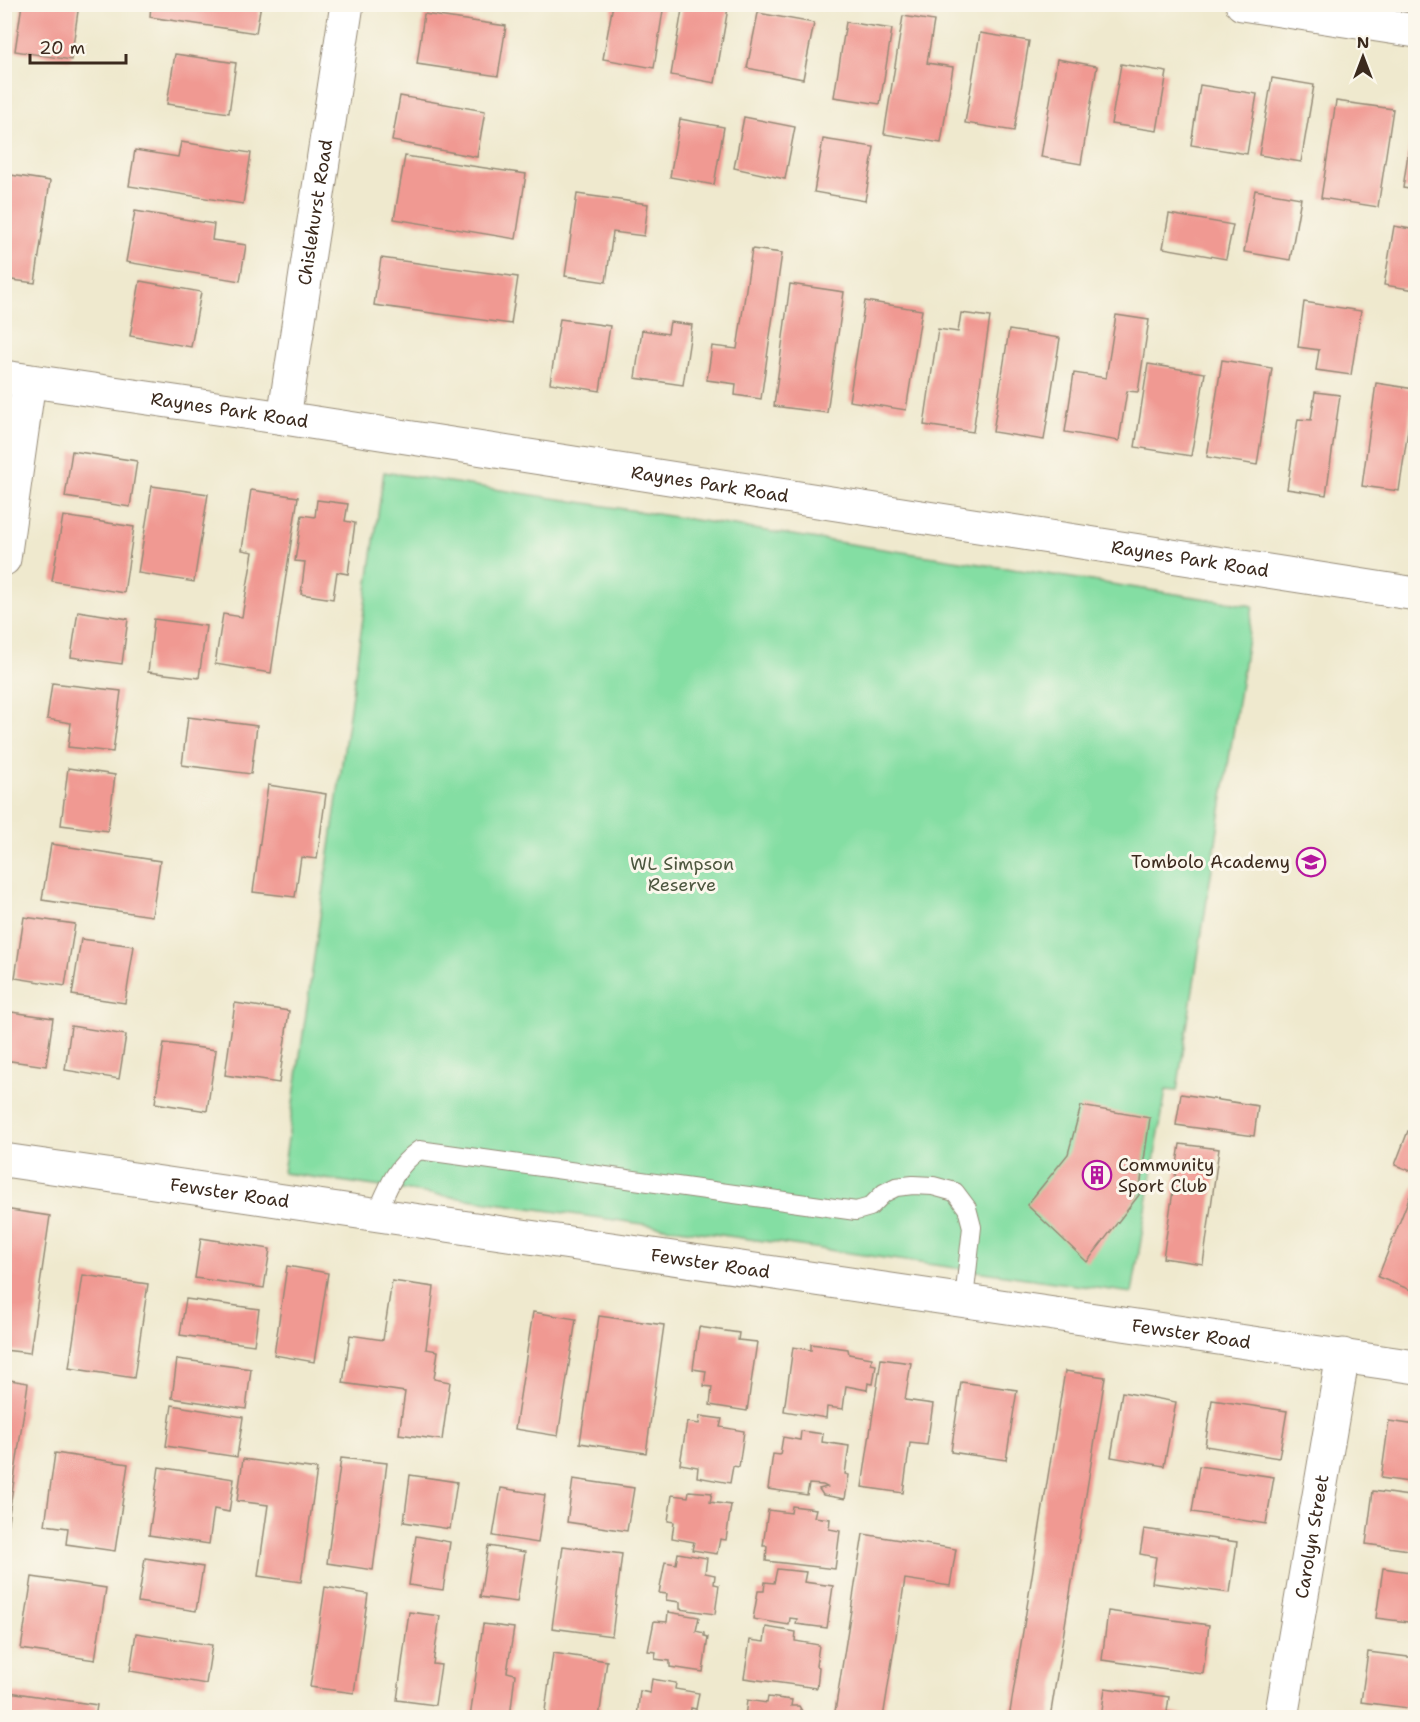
<svg xmlns="http://www.w3.org/2000/svg" width="1420" height="1722" viewBox="0 0 1420 1722" font-family="'Shantell Sans',sans-serif">
<style>
.green{fill:#84dea3;stroke:#608460;stroke-width:1.5}
.building{fill:#f09992}
.lines{fill:none;stroke-linecap:round;stroke-linejoin:round}
.service-casing{stroke:#958a76;stroke-width:20}
.minor-casing{stroke:#958a76;stroke-width:35}
.service{stroke:#fff;stroke-width:18}
.minor{stroke:#fff;stroke-width:33}
.labels{text-anchor:middle;dominant-baseline:central;stroke-width:6;stroke-linejoin:round;paint-order:stroke}
.street-label{font-size:18px;fill:#3b2a1e;stroke:#fbf7ec}
.poi-label{font-size:18px;fill:#3b2a1e;stroke:#fbf7ec;text-anchor:end}
.park-label{font-size:18px;fill:#4d573f;stroke:#fbf7ec}
</style>
<rect width="100%" height="100%" fill="#fbf7ec"/>
<filter id="ink" filterUnits="userSpaceOnUse"><feTurbulence type="fractalNoise" baseFrequency=".0167" numOctaves="2"/><feDisplacementMap in="SourceGraphic" scale="12" xChannelSelector="R" yChannelSelector="G"/><feConvolveMatrix kernelMatrix="1 2 1 2 8 2 1 2 1" color-interpolation-filters="sRGB"/></filter>
<filter id="wash" filterUnits="userSpaceOnUse"><feTurbulence type="fractalNoise" baseFrequency=".008" numOctaves="4" result="noise"/><feDisplacementMap in="SourceGraphic" scale="24" xChannelSelector="R" yChannelSelector="G"/><feGaussianBlur stdDeviation="1.35" result="paint"/><feColorMatrix in="noise" values="0 0 0 0 0 0 0 0 0 0 0 0 0 0 0 0 0 1.4 0 .05"/><feComposite in="paint" operator="in"/></filter>
<g filter="url(#wash)">
<rect width="100%" height="100%" fill="#efe9ce"/>
<!-- green -->
<polygon class="green" points="384,472 1253,606 1177,1091 1166,1090 1132,1293 283,1173"/>
<g id="blocks">
<!-- building -->
<g class="building">
<polygon points="22,4 79,4 71,60 15,51"/>
<polygon points="151,4 261,4 256,33 150,17"/>
<polygon points="613,4 664,4 654,68 603,59"/>
<polygon points="683,4 709,4 728,8 715,83 671,75"/>
<polygon points="758,13 814,23 803,79 747,68"/>
<polygon points="424,14 506,26 498,76 417,64"/>
<polygon points="903,16 934,21 927,63 953,67 941,143 884,134"/>
<polygon points="846,22 892,29 880,104 834,97"/>
<polygon points="980,33 1029,41 1014,131 965,123"/>
<polygon points="175,54 236,63 229,113 167,104"/>
<polygon points="1057,59 1097,66 1081,164 1041,157"/>
<polygon points="1121,64 1167,72 1157,131 1111,124"/>
<polygon points="1272,78 1314,85 1301,162 1259,155"/>
<polygon points="1200,85 1257,94 1247,154 1191,145"/>
<polygon points="400,96 485,111 477,157 392,141"/>
<polygon points="1336,101 1393,109 1378,207 1321,198"/>
<polygon points="1414,112 1416,112 1416,190 1403,188"/>
<polygon points="744,117 795,127 785,179 734,168"/>
<polygon points="680,119 724,127 714,185 670,177"/>
<polygon points="823,139 874,147 865,201 814,192"/>
<polygon points="181,142 251,153 243,204 129,186 135,150 178,157"/>
<polygon points="405,156 526,174 516,239 394,219"/>
<polygon points="4,174 50,181 35,283 4,279"/>
<polygon points="1255,190 1301,198 1290,260 1244,252"/>
<polygon points="577,194 648,204 644,236 613,232 606,282 565,276"/>
<polygon points="135,211 214,224 212,240 246,245 240,281 126,262"/>
<polygon points="1169,214 1233,225 1226,259 1163,248"/>
<polygon points="1394,226 1416,230 1416,290 1384,285"/>
<polygon points="752,249 782,253 761,399 735,395 736,384 707,380 712,346 737,349"/>
<polygon points="381,258 518,277 511,324 374,305"/>
<polygon points="140,281 201,292 191,347 130,336"/>
<polygon points="790,284 844,292 827,413 774,406"/>
<polygon points="865,301 922,310 906,410 849,401"/>
<polygon points="1304,302 1361,311 1351,375 1316,370 1319,350 1298,347"/>
<polygon points="961,313 990,317 973,432 924,425 938,329 958,332"/>
<polygon points="1116,315 1149,320 1138,392 1127,391 1119,441 1065,432 1074,373 1106,378"/>
<polygon points="560,319 610,326 600,391 550,383"/>
<polygon points="670,322 692,325 683,385 635,378 642,330 668,334"/>
<polygon points="1009,330 1060,338 1044,440 993,432"/>
<polygon points="1222,360 1272,368 1257,465 1207,457"/>
<polygon points="1148,364 1205,373 1191,456 1135,447"/>
<polygon points="1376,383 1414,389 1399,491 1362,486"/>
<polygon points="1315,392 1340,395 1326,495 1287,489 1298,419 1311,420"/>
<polygon points="72,451 137,461 130,507 65,497"/>
<polygon points="152,486 208,494 194,582 138,573"/>
<polygon points="251,490 298,497 271,673 215,664 223,614 242,617 253,552 242,550"/>
<polygon points="317,500 348,504 345,521 355,523 348,574 337,572 333,599 301,594 305,562 295,561 302,515 315,517"/>
<polygon points="63,516 134,527 124,593 52,581"/>
<polygon points="78,611 128,619 122,664 71,657"/>
<polygon points="154,619 206,626 199,678 148,672"/>
<polygon points="52,683 121,691 113,752 68,747 71,723 47,719"/>
<polygon points="188,717 257,726 251,774 182,765"/>
<polygon points="68,768 115,775 108,831 61,825"/>
<polygon points="268,785 326,794 317,859 301,857 295,897 253,892"/>
<polygon points="51,844 160,861 152,916 42,900"/>
<polygon points="24,917 75,924 65,986 15,978"/>
<polygon points="81,939 134,946 125,1003 72,995"/>
<polygon points="235,1003 289,1011 279,1083 225,1075"/>
<polygon points="4,1011 53,1018 46,1066 4,1060"/>
<polygon points="71,1026 126,1035 119,1079 65,1070"/>
<polygon points="164,1043 216,1050 207,1111 155,1103"/>
<polygon points="1181,1094 1258,1106 1254,1136 1176,1125"/>
<polygon points="1081,1106 1150,1118 1139,1195 1087,1262 1027,1205 1068,1154"/>
<polygon points="1408,1131 1416,1133 1416,1173 1395,1165"/>
<polygon points="1180,1144 1219,1149 1203,1264 1163,1258"/>
<polygon points="1415,1183 1416,1183 1416,1292 1378,1277"/>
<polygon points="4,1209 50,1216 30,1353 4,1350"/>
<polygon points="201,1238 270,1249 264,1288 195,1278"/>
<polygon points="287,1266 328,1273 314,1362 274,1355"/>
<polygon points="83,1275 148,1284 134,1378 69,1368"/>
<polygon points="392,1281 434,1287 426,1349 438,1351 434,1379 450,1382 442,1440 399,1434 405,1392 343,1383 350,1335 383,1340"/>
<polygon points="186,1299 259,1309 254,1345 180,1335"/>
<polygon points="533,1312 576,1319 558,1436 515,1429"/>
<polygon points="599,1316 664,1325 646,1453 580,1443"/>
<polygon points="699,1327 739,1333 738,1340 757,1342 747,1411 710,1405 712,1387 704,1386 706,1371 693,1369"/>
<polygon points="811,1344 848,1349 849,1354 872,1358 871,1364 876,1365 873,1384 868,1383 867,1390 846,1386 843,1409 827,1407 826,1418 784,1411 793,1347 811,1350"/>
<polygon points="177,1359 251,1369 246,1409 172,1398"/>
<polygon points="881,1359 911,1363 905,1400 933,1404 927,1445 910,1443 903,1493 862,1487"/>
<polygon points="1065,1371 1105,1377 1050,1718 1009,1718"/>
<polygon points="4,1379 28,1383 6,1535 4,1535"/>
<polygon points="961,1382 1017,1390 1006,1460 951,1452"/>
<polygon points="1122,1392 1176,1402 1164,1466 1111,1457"/>
<polygon points="1212,1400 1287,1411 1279,1458 1205,1446"/>
<polygon points="172,1405 243,1417 237,1457 166,1446"/>
<polygon points="700,1416 722,1419 720,1427 744,1431 739,1467 733,1466 730,1483 697,1477 698,1467 680,1464 687,1422 699,1424"/>
<polygon points="1389,1421 1416,1425 1416,1483 1381,1478"/>
<polygon points="801,1431 823,1434 822,1442 849,1446 845,1474 849,1475 845,1499 823,1495 819,1489 827,1487 823,1485 809,1484 807,1495 768,1489 773,1454 780,1455 783,1437 800,1440"/>
<polygon points="55,1453 128,1464 115,1551 66,1544 68,1528 45,1525"/>
<polygon points="341,1458 387,1463 373,1570 327,1563"/>
<polygon points="243,1459 317,1469 301,1582 258,1576 268,1505 237,1501"/>
<polygon points="1199,1466 1274,1477 1266,1524 1192,1512"/>
<polygon points="159,1467 234,1479 229,1512 214,1509 209,1544 149,1535"/>
<polygon points="410,1475 457,1482 450,1529 404,1522"/>
<polygon points="573,1479 634,1488 627,1531 567,1522"/>
<polygon points="501,1488 545,1495 538,1543 493,1536"/>
<polygon points="689,1491 712,1493 710,1502 731,1505 726,1540 720,1539 717,1554 692,1550 694,1542 672,1538 674,1522 668,1521 672,1495 688,1497"/>
<polygon points="1373,1491 1416,1497 1416,1551 1366,1544"/>
<polygon points="792,1506 816,1509 814,1517 830,1519 829,1529 840,1531 835,1569 766,1561 767,1546 763,1546 768,1510 791,1513"/>
<polygon points="1144,1529 1237,1542 1230,1593 1152,1583 1156,1557 1140,1554"/>
<polygon points="863,1534 956,1549 950,1586 905,1579 883,1718 834,1718"/>
<polygon points="416,1536 450,1542 443,1590 409,1585"/>
<polygon points="488,1546 525,1552 517,1602 480,1597"/>
<polygon points="563,1546 622,1554 612,1636 552,1628"/>
<polygon points="678,1553 707,1558 705,1573 715,1575 714,1584 719,1585 715,1614 680,1609 680,1602 666,1600 667,1594 659,1593 665,1562 676,1564"/>
<polygon points="145,1558 203,1567 196,1611 138,1602"/>
<polygon points="1383,1568 1416,1573 1416,1623 1376,1618"/>
<polygon points="777,1569 806,1572 804,1582 833,1586 827,1628 796,1624 797,1619 790,1618 789,1625 753,1619 758,1591 764,1591 765,1582 774,1583"/>
<polygon points="32,1577 106,1588 95,1660 21,1649"/>
<polygon points="325,1587 368,1594 354,1693 310,1687"/>
<polygon points="1108,1611 1209,1625 1203,1674 1102,1660"/>
<polygon points="409,1612 440,1616 433,1664 441,1665 435,1705 397,1700"/>
<polygon points="668,1612 699,1617 696,1631 704,1633 704,1636 708,1637 703,1672 670,1667 670,1661 655,1659 656,1652 648,1651 654,1621 667,1622"/>
<polygon points="483,1624 514,1628 507,1672 515,1674 510,1718 470,1718"/>
<polygon points="766,1627 796,1632 795,1641 819,1645 816,1666 819,1667 817,1688 744,1678 750,1640 764,1642"/>
<polygon points="136,1633 212,1645 206,1684 130,1671"/>
<polygon points="1368,1652 1416,1658 1416,1709 1361,1702"/>
<polygon points="553,1653 607,1661 599,1718 544,1718"/>
<polygon points="652,1679 676,1683 675,1689 699,1693 696,1709 691,1708 690,1718 637,1717 640,1691 650,1693"/>
<polygon points="1105,1688 1169,1697 1167,1712 1198,1718 1101,1718"/>
<polygon points="9,1692 97,1705 95,1718 5,1718"/>
<polygon points="768,1697 792,1700 791,1706 799,1706 806,1718 745,1718 747,1700 767,1703"/>
</g>
</g>
</g>
<g filter="url(#ink)">
<use href="#blocks" fill-opacity="0" stroke="#958a76" stroke-width="1.5"/>
<g class="lines">
<!-- service casing -->
<g class="service-casing">
<path id="service" d="M376,1215C388,1188 394,1168 419,1150L856,1211L870,1207L884,1193L896,1187L913,1185L933,1186L955,1192L967,1208L972,1227L964,1300"/>
</g>
<!-- minor casing -->
<g class="minor-casing">
<g id="minor">
<polyline points="1242,4 1416,31"/>
<path id="s1" d="M4,377L284,418L1416,594"/>
<path id="s2" d="M284,418L347,4"/>
<polyline points="4,559 29,381"/>
<path id="s3" d="M4,1160L1416,1367"/>
<path id="s4" d="M1281,1718L1343,1355"/>
</g>
</g>
<!-- service -->
<use href="#service" class="service"/>
<!-- minor -->
<use href="#minor" class="minor"/>
</g>
</g>
<!-- icons -->
<defs>
<g id="school-ring" transform="scale(1.5)"><circle r="9.5" fill="#fbf7ec" stroke="#b5179e" stroke-width="1.5"/><path d="M0-5L7-2L0 1L-7-2ZM-4 1L0 2.5L4 1V4Q0 6-4 4Z" fill="#b5179e"/></g>
<g id="building-ring" transform="scale(1.5)"><circle r="9.5" fill="#fbf7ec" stroke="#b5179e" stroke-width="1.5"/><path d="M-4-6H4V6H1V3H-1V6H-4ZM-2.5-4.3h1.7v1.8h-1.7ZM.8-4.3h1.7v1.8H.8ZM-2.5-1h1.7V.8h-1.7ZM.8-1h1.7V.8H.8Z" fill="#b5179e"/></g>
</defs>
<g fill-rule="evenodd">
<use href="#school-ring" x="1311" y="862"/>
<use href="#building-ring" x="1097" y="1175"/>
</g>
<g class="labels">
<!-- street labels -->
<g class="street-label">
<text stroke="none"><textPath href="#s2" startOffset="208">Chislehurst Road</textPath></text>
<text stroke="none"><textPath href="#s1" startOffset="228">Raynes Park Road</textPath></text>
<text stroke="none"><textPath href="#s1" startOffset="714">Raynes Park Road</textPath></text>
<text stroke="none"><textPath href="#s1" startOffset="1200">Raynes Park Road</textPath></text>
<text stroke="none"><textPath href="#s3" startOffset="228">Fewster Road</textPath></text>
<text stroke="none"><textPath href="#s3" startOffset="714">Fewster Road</textPath></text>
<text stroke="none"><textPath href="#s3" startOffset="1200">Fewster Road</textPath></text>
<text stroke="none"><textPath href="#s4" startOffset="184">Carolyn Street</textPath></text>
</g>
<!-- poi labels -->
<g class="poi-label">
<text x="1290" y="862">Tombolo Academy</text>
<text x="1118" y="1165" text-anchor="start">Community<tspan x="1118" dy="21">Sport Club</tspan></text>
</g>
<!-- park labels -->
<g class="park-label">
<text x="682" y="864">WL Simpson<tspan x="682" dy="21">Reserve</tspan></text>
</g>
</g>
<!-- margin -->
<rect width="1420" height="1722" fill="none" stroke="#fbf7ec" stroke-width="24"/>
<!-- north arrow -->
<g transform="translate(1363 57)" stroke="#fbf7ec" stroke-width="4.5" paint-order="stroke">
<path d="M0-4.5L10 22L0 15L-10 22Z" fill="#3b2a1e"/>
<text y="-9" font-size="16" font-weight="bold" text-anchor="middle" fill="#3b2a1e">N</text>
</g>
<!-- scale -->
<path d="M30 54v9h96v-9" fill="none" stroke="#3b2a1e" stroke-width="3"/>
<text x="39" y="54" font-size="18" fill="#3b2a1e" stroke="#fbf7ec" stroke-width="4.5" paint-order="stroke">20 m</text>
</svg>
